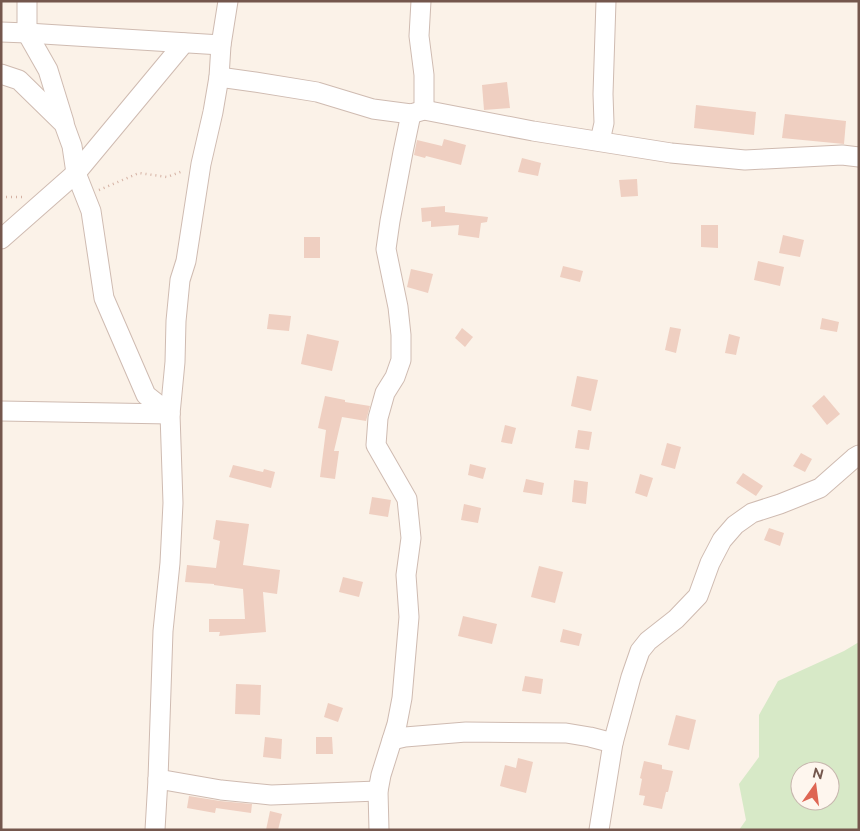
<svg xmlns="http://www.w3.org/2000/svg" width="860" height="831" viewBox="0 0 860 831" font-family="Raleway,sans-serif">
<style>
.green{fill:#d7e9c7;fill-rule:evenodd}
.building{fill:#efcfc1}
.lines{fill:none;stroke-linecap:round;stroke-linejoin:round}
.minor-casing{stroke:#cfbbb1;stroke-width:21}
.path{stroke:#d5b2a4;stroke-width:2.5;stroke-dasharray:1 4;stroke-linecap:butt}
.minor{stroke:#fff;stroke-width:19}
</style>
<rect width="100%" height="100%" fill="#fbf2e8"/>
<!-- green -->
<path class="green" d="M859,642V830H739L746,820L739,784L759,757V715L778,681L844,651ZM800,771H830V801H800Z"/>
<!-- building -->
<g class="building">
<polygon points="507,82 510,108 484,110 482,85"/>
<polygon points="696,105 756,112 754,135 694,128"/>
<polygon points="785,114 846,121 844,144 782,138"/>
<polygon points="444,139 466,145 461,165 426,156 425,158 414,155 417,140 442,146"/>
<polygon points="522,158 541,163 538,176 518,172"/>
<polygon points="637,179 638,196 621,197 619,180"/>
<polygon points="445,206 445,212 488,217 487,222 481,223 479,238 458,235 459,225 431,227 431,221 422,222 421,208"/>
<polygon points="701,225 718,225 718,248 701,247"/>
<polygon points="783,235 804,240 800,257 779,253"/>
<rect x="304" y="237" width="16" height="21"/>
<polygon points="758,261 784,267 780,286 754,280"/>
<polygon points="563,266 583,271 580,282 560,277"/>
<polygon points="411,269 433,274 428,293 407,287"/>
<polygon points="269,314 291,316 289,331 267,329"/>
<polygon points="822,318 839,322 837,332 820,329"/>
<polygon points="670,327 681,329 676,353 665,350"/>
<polygon points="462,328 473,337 465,347 455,338"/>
<polygon points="307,334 339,341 332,371 301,364"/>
<polygon points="729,334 740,337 736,355 725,353"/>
<polygon points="577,376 598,380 591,411 571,406"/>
<polygon points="824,395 840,414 827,425 812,406"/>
<polygon points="325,396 345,400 345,402 370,406 366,421 342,417 334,451 339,451 335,479 320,477 326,430 318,428"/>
<polygon points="505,425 516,428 512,444 501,442"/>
<polygon points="578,430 592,432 589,450 575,448"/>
<polygon points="667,443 681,447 675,469 661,465"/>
<polygon points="801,453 812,459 805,472 793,466"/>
<polygon points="470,464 486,468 483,479 468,475"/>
<polygon points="233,465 263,472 264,469 275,472 271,488 229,477"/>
<polygon points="743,473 763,486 756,496 736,483"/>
<polygon points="640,474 653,478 647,497 635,493"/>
<polygon points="526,479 544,483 542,495 523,492"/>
<polygon points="574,480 588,482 586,504 572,502"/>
<polygon points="372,497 391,500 388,517 369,514"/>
<polygon points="464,504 481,508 478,523 461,520"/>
<polygon points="216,520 249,524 243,565 280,570 277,594 263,592 266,632 219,636 220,632 209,632 209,619 245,619 243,589 214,585 214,584 185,582 187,565 216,568 220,541 213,539"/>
<polygon points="769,528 784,533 780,546 764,540"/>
<polygon points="539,566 563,572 555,603 531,597"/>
<polygon points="343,577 363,582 359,597 339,592"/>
<polygon points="463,616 497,624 492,644 458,636"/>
<polygon points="563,629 582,634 579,646 560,642"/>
<polygon points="525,676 543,679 541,694 522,691"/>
<polygon points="236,684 261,685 260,715 235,714"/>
<polygon points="328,703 343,708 338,722 324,717"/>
<polygon points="676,715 696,720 689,750 668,745"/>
<polygon points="265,737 282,739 281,759 263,757"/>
<polygon points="316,737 332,737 333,754 316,754"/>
<polygon points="518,758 533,762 526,793 500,786 505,765 516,768"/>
<polygon points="644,761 662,765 662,769 673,771 668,792 666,792 662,809 643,805 645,796 639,795 642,779 640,778"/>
<polygon points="189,796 220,801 252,804 251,813 216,808 215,813 187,808"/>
<polygon points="270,811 282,814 278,830 266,830"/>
</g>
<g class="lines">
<!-- minor casing -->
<g class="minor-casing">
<g id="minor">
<polyline points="27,1 27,33 48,70 64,122"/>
<polyline points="421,1 419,36 424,75 424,110"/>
<polyline points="1,32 27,33 221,45"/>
<polyline points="1,74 19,80 64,124 72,146 76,173 91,211 104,298 146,395 170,414"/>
<polyline points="219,77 255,82 317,92 373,109 411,114 424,110 533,131 671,153 745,160 842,155 859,157"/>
<polyline points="600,141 604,123 603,94 606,1"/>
<polyline points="1,239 76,173 184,43"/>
<polyline points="1,411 170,414"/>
<polyline points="392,740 405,737 466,732 566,733 590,737 613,743"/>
<polyline points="158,779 221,790 271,795 378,791"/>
<polyline points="155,830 158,779 163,631 170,563 173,503 170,414 175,362 176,321 180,280 186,261 201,164 213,112 219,77 221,45 228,1"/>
<polyline points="379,830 378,791 381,775 397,724 402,698 409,617 406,575 411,538 407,499 376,445 378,418 385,393 395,377 401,360 401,335 398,307 386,249 390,221 403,152 411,114"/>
<polyline points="599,830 613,743 631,677 640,651 648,641 676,619 698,596 710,563 722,540 735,525 752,513 780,504 820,488 854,458 859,455"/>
</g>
</g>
<!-- path -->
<g class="path">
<polyline points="99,190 139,173 167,177 183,171"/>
<polyline points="1,197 24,197"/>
</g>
<!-- minor -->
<use href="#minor" class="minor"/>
</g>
<!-- border -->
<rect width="860" height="831" fill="none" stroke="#74574d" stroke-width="5"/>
<!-- north arrow -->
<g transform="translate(815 786) rotate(14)"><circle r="24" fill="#fef6ee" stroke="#c7b6ae"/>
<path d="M0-4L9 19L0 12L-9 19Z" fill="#de6654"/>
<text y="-8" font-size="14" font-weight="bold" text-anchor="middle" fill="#74574d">N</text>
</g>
</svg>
